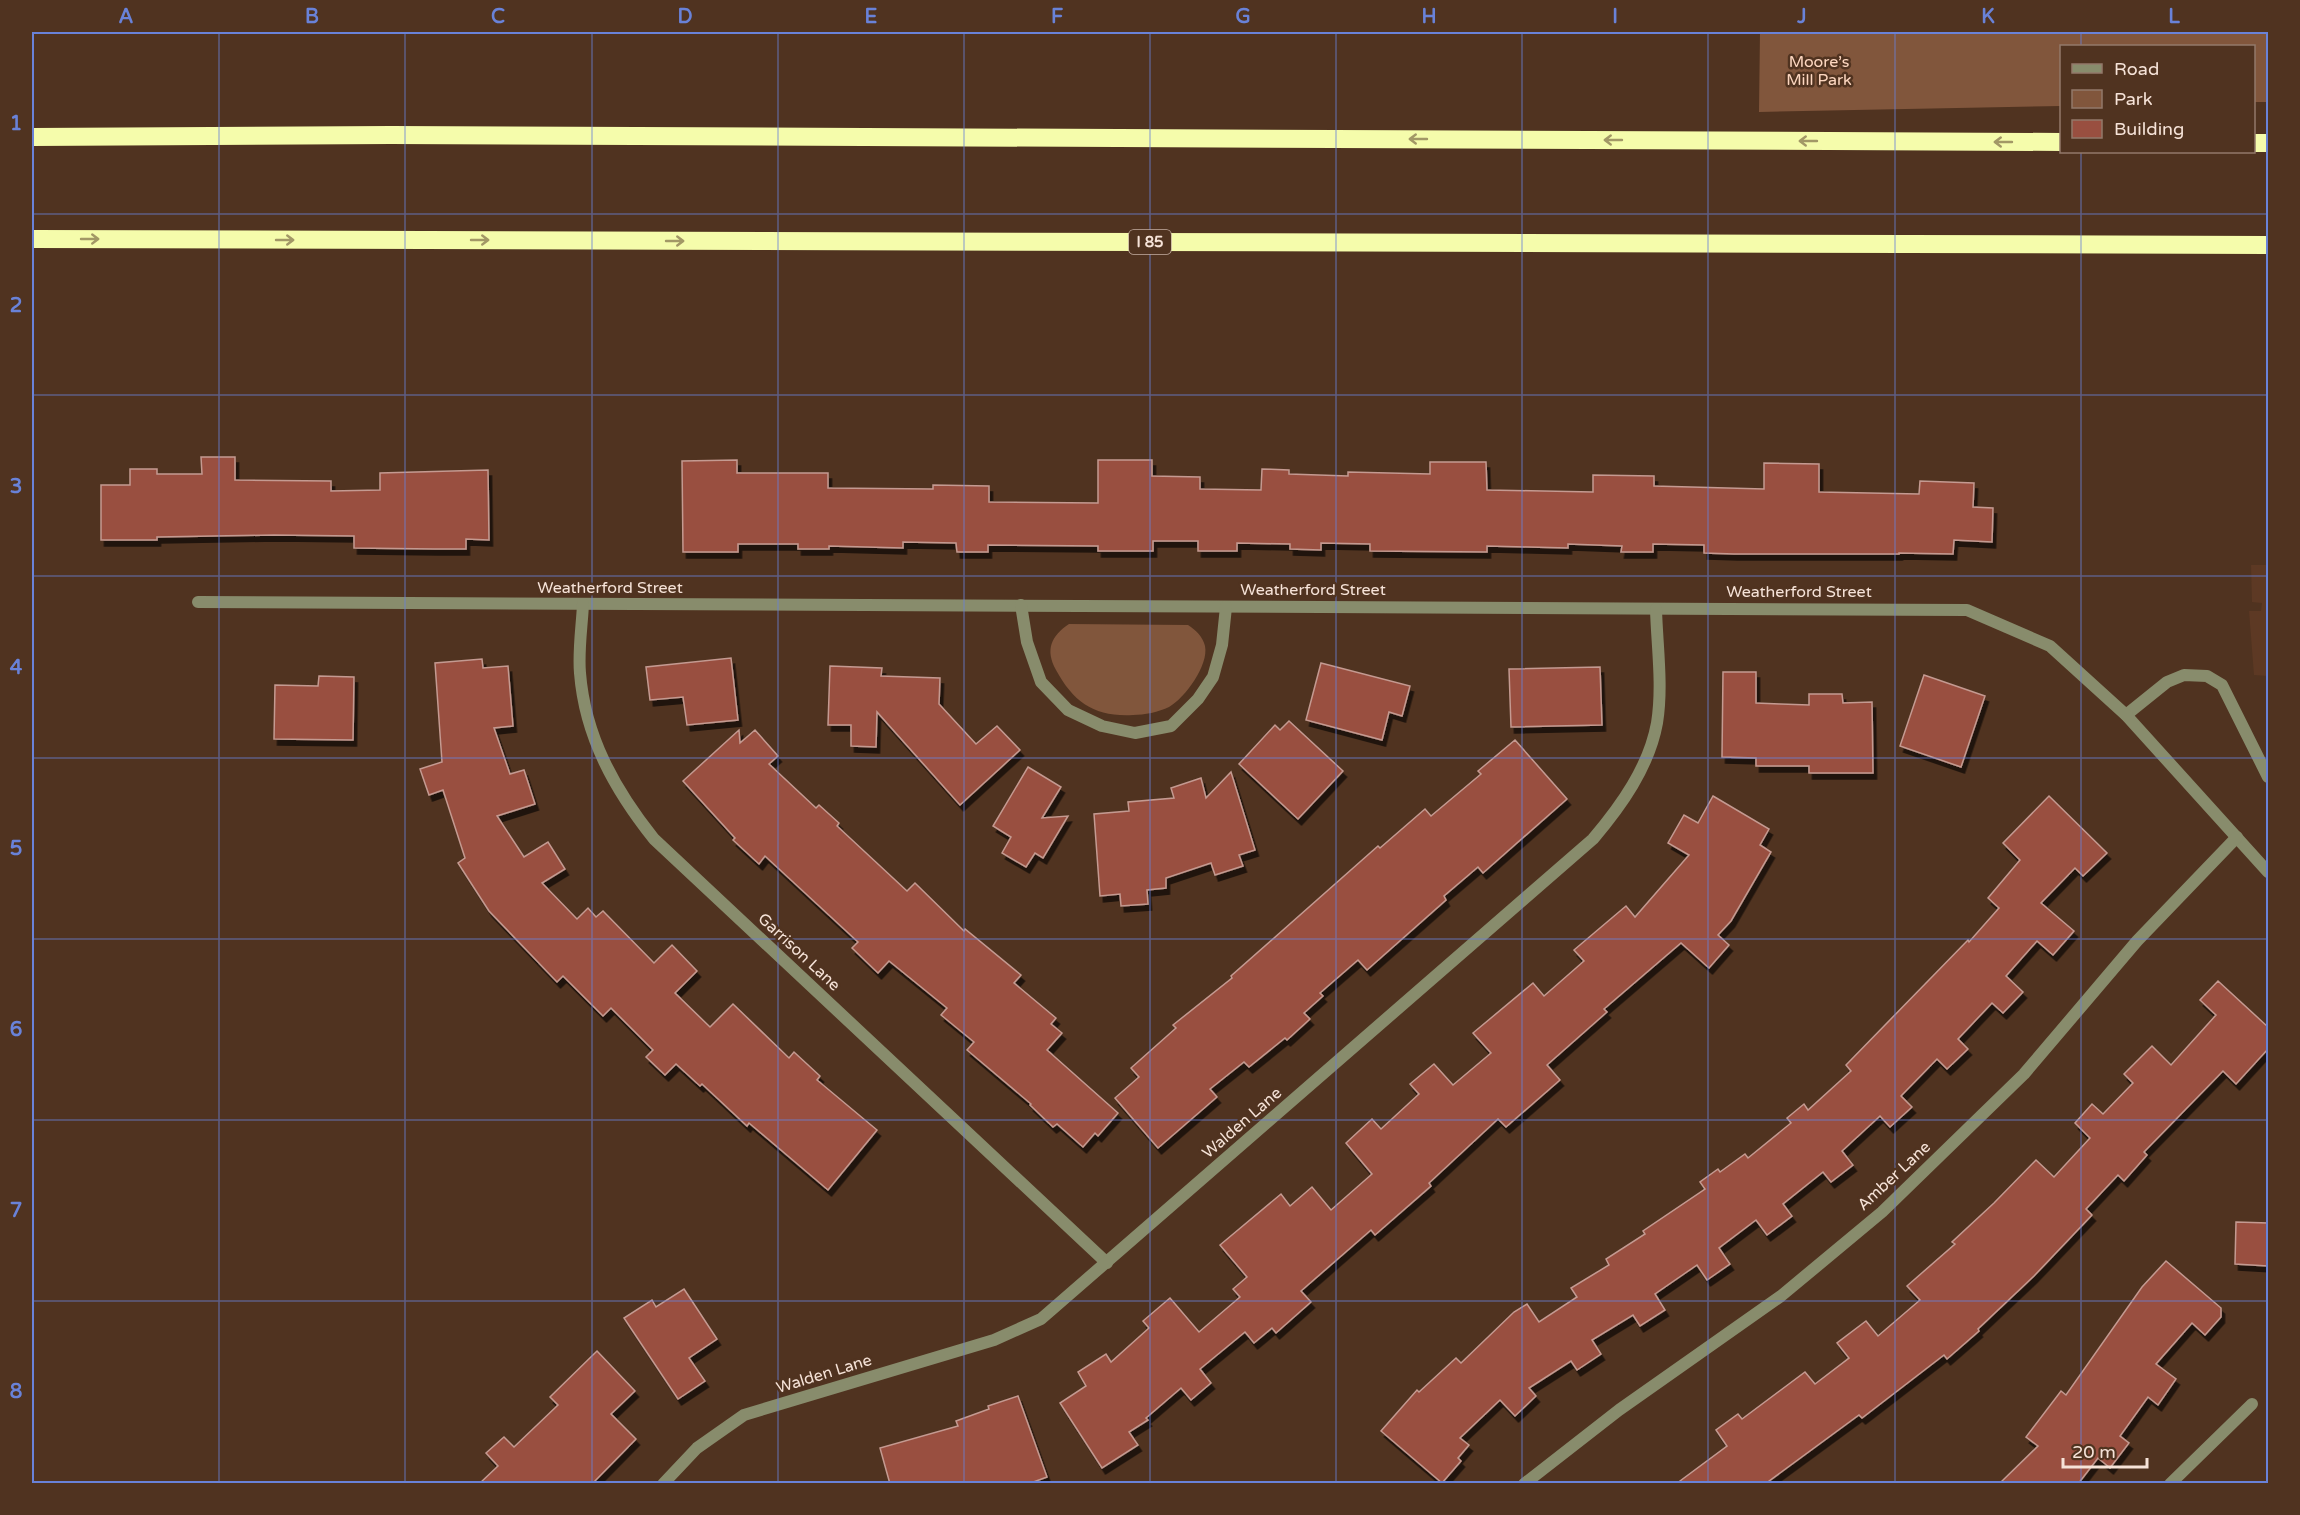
<svg xmlns="http://www.w3.org/2000/svg" width="2300" height="1515" viewBox="0 0 2300 1515" font-family="'Varela Round',sans-serif">
<style>
.built{fill:#5d3924}
.green{fill:#81563c}
.building{fill:#994f40;stroke:#c49a91;stroke-width:1.5;filter:url(#shadow)}
.lines{fill:none;stroke-linecap:round;stroke-linejoin:round}
.lane{stroke:#888c6c;stroke-width:12}
.street{stroke:#888c6c;stroke-width:12}
.highway{stroke:#f5fcab;stroke-width:18}
.oneway{stroke:#a29866}
.grid{fill:none;stroke:#6982d8;stroke-width:1.5;stroke-opacity:0.55}
.labels{text-anchor:middle;dominant-baseline:central;stroke-width:5;stroke-linejoin:round;paint-order:stroke}
.shield{fill:#503320;stroke:#c4aea1;stroke-width:1.5}
.shield-label{font-size:15px;font-weight:bold;fill:#f6e3d8}
.park-label{font-size:16px;fill:#fdd7c0;stroke:#503320}
.street-label{font-size:16px;fill:#f6e3d8;stroke:#503320}
.neatline{fill:none;stroke:#6982d8;stroke-width:2}
.grid-label{font-size:20px;text-anchor:middle;font-weight:bold;fill:#6982d8}
</style>
<defs>
<filter id="shadow"><feDropShadow dx="3.5" dy="6" stdDeviation="0" flood-color="#0009"/></filter>
</defs>
<rect width="100%" height="100%" fill="#503320"/>
<!-- built -->
<polygon class="built" points="2251,565 2268,565 2268,676 2254,675 2249,611 2261,611 2262,603 2252,602"/>
<!-- green -->
<g class="green">
<polygon points="1760,32 2268,32 2268,102 2254,102 2254,46 2062,46 2061,106 1759,112"/>
<path d="M1069,624L1188,625C1196,630 1203,637 1205,646C1209,665 1185,698 1169,707C1159,712 1144,715 1133,715C1095,717 1074,703 1056,670C1045,650 1051,636 1069,624Z"/>
</g>
<!-- building -->
<g class="building">
<polygon points="201,457 235,457 235,480 331,481 331,491 380,490 380,473 488,470 489,540 466,539 466,549 435,549 354,548 354,536 274,535 157,537 157,540 101,540 101,485 130,485 130,469 157,469 157,474 202,474"/>
<polygon points="737,460 737,473 828,473 828,488 933,489 933,485 989,486 989,502 1098,503 1098,460 1152,460 1152,476 1200,477 1200,489 1261,490 1262,469 1289,470 1289,474 1348,476 1348,472 1430,474 1430,462 1486,462 1487,490 1593,492 1593,475 1654,476 1654,486 1764,489 1764,463 1819,464 1819,492 1919,494 1920,481 1974,483 1973,507 1993,508 1992,542 1954,540 1953,554 1899,553 1899,554 1734,554 1704,553 1704,545 1653,544 1653,552 1621,552 1622,546 1568,544 1568,548 1487,546 1487,552 1370,551 1370,544 1321,543 1321,550 1290,549 1290,544 1237,543 1237,551 1198,551 1198,541 1153,541 1153,551 1098,551 1098,546 988,545 988,552 957,552 956,543 903,542 903,548 829,546 829,549 798,549 798,544 738,544 738,552 683,552 682,461"/>
<polygon points="731,658 738,720 687,725 683,697 650,700 646,667"/>
<polygon points="482,659 483,668 508,666 513,726 494,728 510,774 524,770 535,804 497,816 524,857 548,842 565,869 542,883 577,919 588,908 596,917 603,911 654,963 672,945 697,971 675,993 710,1027 733,1004 789,1058 794,1052 820,1076 817,1080 877,1130 828,1190 749,1123 747,1126 702,1084 700,1086 676,1064 665,1075 646,1057 653,1050 611,1008 603,1016 563,976 557,982 489,911 458,863 465,858 443,790 429,795 420,769 442,762 435,663"/>
<polygon points="1321,663 1410,686 1402,716 1389,712 1382,740 1306,720"/>
<polygon points="830,666 882,668 881,676 940,678 939,704 976,744 997,726 1020,750 960,805 877,712 876,747 851,746 851,725 828,725"/>
<polygon points="1600,667 1602,725 1511,727 1509,669"/>
<polygon points="1723,672 1756,672 1756,703 1809,705 1809,694 1842,694 1843,703 1872,702 1873,773 1809,773 1809,766 1756,766 1756,758 1722,757"/>
<polygon points="1924,675 1985,696 1961,767 1900,746"/>
<polygon points="319,676 354,677 353,740 274,739 275,685 318,686"/>
<polygon points="1289,721 1343,771 1298,819 1239,764 1275,725 1280,730"/>
<polygon points="739,730 740,743 755,730 778,756 769,764 816,808 819,805 839,823 837,826 907,891 915,883 964,931 965,929 1021,975 1014,983 1056,1018 1051,1024 1062,1033 1047,1050 1118,1113 1098,1136 1095,1133 1083,1147 1057,1124 1053,1127 1030,1105 1031,1104 967,1050 974,1042 941,1015 947,1008 889,961 878,973 852,948 858,942 765,856 759,864 733,840 735,838 683,781"/>
<polygon points="1515,740 1567,799 1483,873 1478,867 1444,896 1446,900 1367,970 1358,960 1320,993 1323,996 1304,1013 1310,1019 1287,1040 1285,1038 1249,1067 1244,1062 1210,1089 1217,1097 1158,1148 1115,1098 1139,1077 1131,1068 1176,1028 1173,1025 1232,978 1231,976 1378,846 1380,848 1425,809 1431,816 1481,774 1478,771"/>
<polygon points="1028,767 1061,787 1042,818 1068,816 1043,858 1035,853 1026,867 1002,853 1011,837 993,826"/>
<polygon points="1231,772 1255,850 1239,855 1243,866 1215,875 1211,863 1166,878 1166,888 1147,890 1148,904 1121,906 1120,894 1100,896 1094,814 1129,811 1128,802 1174,798 1171,788 1201,778 1206,798"/>
<polygon points="1713,796 1769,829 1760,845 1771,852 1731,921 1718,935 1729,945 1709,968 1681,943 1604,1009 1607,1012 1547,1065 1560,1080 1506,1127 1498,1119 1429,1183 1431,1186 1375,1235 1371,1230 1301,1291 1311,1302 1276,1333 1272,1328 1254,1343 1245,1332 1200,1369 1211,1383 1191,1400 1181,1388 1146,1418 1148,1420 1129,1432 1138,1445 1102,1468 1060,1403 1086,1386 1078,1372 1106,1354 1111,1362 1149,1328 1143,1321 1170,1298 1199,1332 1240,1297 1233,1289 1247,1277 1220,1245 1281,1194 1290,1206 1312,1187 1331,1210 1372,1174 1346,1143 1372,1119 1381,1129 1419,1094 1410,1084 1434,1064 1453,1085 1491,1053 1473,1033 1533,983 1544,996 1584,961 1574,950 1626,906 1635,917 1689,855 1668,843 1684,815 1698,823"/>
<polygon points="2049,796 2107,853 2083,876 2075,868 2041,903 2074,931 2053,955 2037,941 2006,976 2023,992 2003,1013 1992,1003 1958,1039 1968,1049 1947,1069 1937,1059 1901,1096 1912,1107 1890,1127 1880,1116 1842,1151 1853,1165 1831,1182 1823,1172 1783,1204 1792,1216 1767,1235 1756,1220 1719,1248 1730,1264 1707,1280 1697,1265 1655,1294 1665,1310 1640,1326 1633,1315 1592,1340 1601,1354 1577,1370 1571,1361 1529,1388 1536,1396 1515,1416 1500,1400 1460,1438 1469,1445 1458,1458 1461,1461 1442,1483 1381,1431 1417,1390 1419,1392 1456,1358 1461,1363 1514,1312 1527,1304 1539,1322 1577,1297 1571,1288 1609,1265 1606,1259 1645,1234 1643,1231 1705,1189 1700,1182 1718,1169 1720,1172 1745,1154 1748,1158 1791,1123 1787,1118 1804,1104 1808,1110 1851,1071 1846,1065 1968,940 1969,942 1999,908 1988,898 2020,860 2003,843"/>
<polygon points="2218,981 2268,1027 2268,1049 2236,1084 2223,1071 2144,1152 2147,1155 2124,1181 2118,1175 2086,1209 2092,1215 2034,1276 1978,1329 1979,1331 1947,1359 1944,1355 1862,1418 1859,1415 1765,1484 1676,1484 1727,1446 1716,1430 1738,1414 1742,1419 1805,1372 1815,1384 1849,1358 1837,1343 1866,1321 1878,1336 1920,1300 1907,1286 1955,1244 1952,1242 1994,1203 2036,1160 2054,1177 2090,1138 2075,1123 2092,1104 2103,1114 2133,1083 2124,1074 2152,1046 2171,1065 2216,1015 2200,1000"/>
<polygon points="2236,1222 2268,1223 2268,1266 2235,1264"/>
<polygon points="2166,1261 2221,1308 2221,1317 2205,1335 2192,1323 2156,1364 2176,1379 2158,1405 2148,1397 2120,1436 2129,1443 2110,1468 2098,1458 2078,1484 1999,1484 2038,1446 2026,1437 2061,1391 2066,1395 2142,1287"/>
<polygon points="684,1289 717,1339 689,1358 705,1381 678,1399 624,1318 652,1300 656,1307"/>
<polygon points="597,1351 635,1391 611,1414 636,1439 592,1484 479,1484 498,1466 486,1453 504,1437 514,1447 558,1405 550,1397"/>
<polygon points="1018,1396 1047,1477 1028,1484 890,1484 880,1448 958,1426 956,1421 989,1409 988,1406"/>
</g>
<g class="lines">
<!-- lane -->
<polyline class="lane" points="2126,715 2167,682 2184,675 2207,676 2222,685 2268,777"/>
<!-- street -->
<g class="street">
<polyline points="198,602 1967,610 2050,646 2126,715 2268,872"/>
<path d="M583,604C582,626 578,651 580,673C585,737 615,790 654,839L1107,1263"/>
<polyline points="1021,605 1027,642 1041,682 1068,710 1102,726 1135,733 1171,726 1198,699 1213,677 1222,645 1226,607"/>
<path d="M663,1484L697,1448L744,1415L994,1340L1041,1319L1593,839C1621,806 1649,767 1657,723C1663,686 1657,646 1656,609"/>
<polyline points="1524,1484 1619,1410 1781,1296 1882,1212 2024,1074 2137,941 2237,837"/>
<polyline points="2170,1484 2252,1404"/>
</g>
<!-- highway -->
<g class="highway">
<polyline points="32,137 391,135 2062,142"/>
<polyline points="2254,143 2268,143"/>
<polyline points="32,239 2268,245"/>
</g>
</g>
<!-- one-way arrows -->
<defs><path id="oneway-shaft" d="M-6 0H5M1.5-3L5.5 0L1.5 3" fill="none" stroke-width="1.6" stroke-linecap="round" stroke-linejoin="round" transform="scale(1.5)"/></defs>
<g class="oneway">
<use href="#oneway-shaft" transform="translate(1418 139) rotate(-180)"/>
<use href="#oneway-shaft" transform="translate(1613 140) rotate(-180)"/>
<use href="#oneway-shaft" transform="translate(1808 141) rotate(-180)"/>
<use href="#oneway-shaft" transform="translate(2003 142) rotate(-180)"/>
<use href="#oneway-shaft" transform="translate(90 239)"/>
<use href="#oneway-shaft" transform="translate(285 240)"/>
<use href="#oneway-shaft" transform="translate(480 240)"/>
<use href="#oneway-shaft" transform="translate(675 241)"/>
</g>
<!-- grid -->
<path class="grid" d="M219,32V1484M405,32V1484M592,32V1484M778,32V1484M964,32V1484M1150,32V1484M1336,32V1484M1522,32V1484M1708,32V1484M1895,32V1484M2081,32V46M2081,152V1484M32,214H2268M32,395H2268M32,576H2268M32,758H2268M32,939H2268M32,1120H2268M32,1301H2268"/>
<g class="labels">
<!-- shield labels -->
<rect class="shield" x="1129" y="230" width="42" height="24" rx="4.5"/>
<g class="shield-label">
<text x="1150" y="242">I 85</text>
</g>
<!-- park labels -->
<g class="park-label">
<text x="1819" y="62">Moore’s<tspan x="1819" dy="18">Mill Park</tspan></text>
</g>
<!-- street labels -->
<g class="street-label">
<text x="610" y="588">Weatherford Street</text>
<text x="1313" y="590">Weatherford Street</text>
<text x="1799" y="592">Weatherford Street</text>
<text transform="translate(799 952) rotate(43)">Garrison Lane</text>
<text transform="translate(1242 1123) rotate(-41)">Walden Lane</text>
<text transform="translate(1894 1176) rotate(-43)">Amber Lane</text>
<text transform="translate(824 1374) rotate(-17)">Walden Lane</text>
</g>
</g>
<!-- border -->
<rect width="2300" height="1515" fill="none" stroke="#503320" stroke-width="66"/>
<!-- legend -->
<rect x="2060" y="45" width="195" height="108" fill="#503320" stroke="#92796a" stroke-width="1.5"/>
<rect x="2072" y="64" width="30" height="9" fill="#888c6c" stroke="#92796a" stroke-width="1.5"/>
<text x="2114" y="75" font-size="18" fill="#f6e3d8">Road</text>
<rect x="2072" y="90" width="30" height="18" fill="#81563c" stroke="#92796a" stroke-width="1.5"/>
<text x="2114" y="105" font-size="18" fill="#f6e3d8">Park</text>
<rect x="2072" y="120" width="30" height="18" fill="#994f40" stroke="#92796a" stroke-width="1.5"/>
<text x="2114" y="135" font-size="18" fill="#f6e3d8">Building</text>
<!-- scale -->
<path d="M2063 1458v9h84v-9" fill="none" stroke="#f6e3d8" stroke-width="3"/>
<text x="2072" y="1458" font-size="18" fill="#f6e3d8" stroke="#503320" stroke-width="4.5" paint-order="stroke">20 m</text>
<rect x="33" y="33" width="2234" height="1449" class="neatline"/>
<g class="grid-label">
<text x="126" y="23">A</text>
<text x="312" y="23">B</text>
<text x="498" y="23">C</text>
<text x="685" y="23">D</text>
<text x="871" y="23">E</text>
<text x="1057" y="23">F</text>
<text x="1243" y="23">G</text>
<text x="1429" y="23">H</text>
<text x="1615" y="23">I</text>
<text x="1802" y="23">J</text>
<text x="1988" y="23">K</text>
<text x="2174" y="23">L</text>
<text x="16" y="130">1</text>
<text x="16" y="312">2</text>
<text x="16" y="493">3</text>
<text x="16" y="674">4</text>
<text x="16" y="855">5</text>
<text x="16" y="1036">6</text>
<text x="16" y="1217">7</text>
<text x="16" y="1398">8</text>
</g>
</svg>
